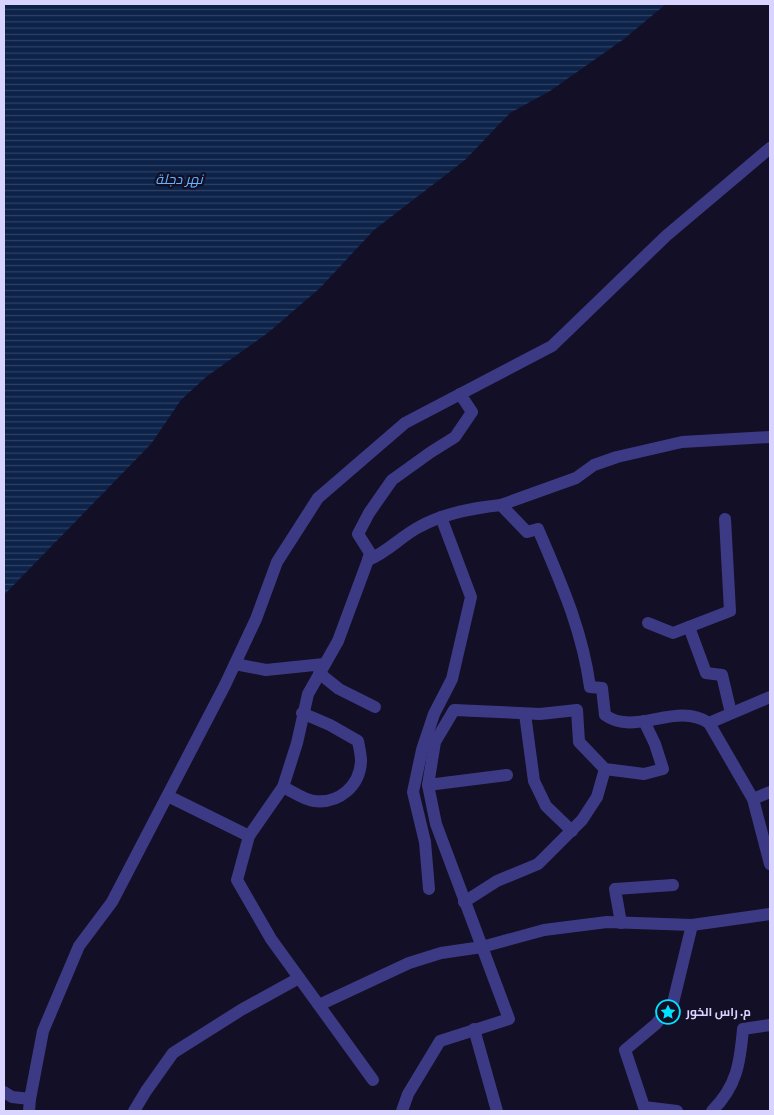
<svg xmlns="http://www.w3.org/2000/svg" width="774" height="1115" viewBox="0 0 774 1115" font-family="'Fira Sans Condensed',Cairo,sans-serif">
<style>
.water{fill:url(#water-rules)}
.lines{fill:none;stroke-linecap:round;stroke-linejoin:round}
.minor{stroke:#3d3a85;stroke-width:12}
.labels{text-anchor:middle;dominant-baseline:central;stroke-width:4.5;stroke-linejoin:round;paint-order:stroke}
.poi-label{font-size:12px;font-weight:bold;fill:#d9d4ff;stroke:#130f26;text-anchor:start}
.water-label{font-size:14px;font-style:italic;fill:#62b6ff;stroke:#130f26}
</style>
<defs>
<pattern id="water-rules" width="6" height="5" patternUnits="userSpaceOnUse" patternTransform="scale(1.25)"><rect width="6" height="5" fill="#0c2248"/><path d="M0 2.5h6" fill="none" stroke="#2f4163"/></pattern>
</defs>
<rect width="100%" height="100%" fill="#130f26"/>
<!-- water -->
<polygon class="water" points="4,4 666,4 624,39 550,91 510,113 465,160 374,230 320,288 269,332 206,377 181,400 151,444 4,595"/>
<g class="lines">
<!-- minor -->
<g class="minor">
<polyline points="501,505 576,478 594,465 617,457 682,442 770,437"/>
<path d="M368,560C388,552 400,537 419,527C444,513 473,508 501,505L527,532L538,529C561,583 582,629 590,687L602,688L605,715C635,737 676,701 709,723L770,697"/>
<polyline points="648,623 673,633 730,611 725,519"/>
<polyline points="689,627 706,673 722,675 731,713"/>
<polyline points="235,664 266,670 324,664"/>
<polyline points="319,673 339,689 375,707"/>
<polyline points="525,714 534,781 546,806 572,831"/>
<polyline points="709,723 753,799 770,864"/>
<polyline points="428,785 507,775"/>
<path d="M283,787C292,791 304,800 314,801C339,804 360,786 361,761C361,754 359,747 358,741L330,725L302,713"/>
<polyline points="168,796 249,836"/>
<polyline points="753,799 770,792"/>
<polyline points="429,889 425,842 413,792 422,750 434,714 452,679 471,597 441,517"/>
<polyline points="464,902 497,881 538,864 582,820 597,797 605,769"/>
<polyline points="621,923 615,889 673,885"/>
<polyline points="692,925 770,914"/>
<polyline points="319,1005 409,963 441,953 482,947 544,930 607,922 692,925 673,1003 656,1024 625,1050 644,1107 677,1111"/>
<polyline points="474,1029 497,1111"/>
<polyline points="373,1080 271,939 237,880 249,836 283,787 297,743 308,694 338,641 368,560 370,553 358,534 369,513 392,480 431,452 455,437 472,412 460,394"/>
<polyline points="4,1092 12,1097 30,1099"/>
<polyline points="29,1111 30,1099 43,1031 79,946 112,902 225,685 256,619 277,562 318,498 405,423 552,346 666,236 770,148"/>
<polyline points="134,1111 146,1091 173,1053 241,1010 299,978"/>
<polyline points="402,1111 408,1094 440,1041 509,1019 436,824 428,785 435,742 454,710 540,714 577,710 579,742 605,769 644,774 663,769 655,744 644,721"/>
<path d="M712,1111C737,1086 740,1063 743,1029L770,1025"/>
</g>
</g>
<!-- icons -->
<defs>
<g id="sight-ring" transform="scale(1.25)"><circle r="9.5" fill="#130f26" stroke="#00e5ff" stroke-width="1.5"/><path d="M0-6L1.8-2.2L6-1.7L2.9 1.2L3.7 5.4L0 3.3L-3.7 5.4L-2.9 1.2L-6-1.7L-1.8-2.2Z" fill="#00e5ff"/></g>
</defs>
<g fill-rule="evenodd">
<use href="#sight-ring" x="668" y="1012"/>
</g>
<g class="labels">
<!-- poi labels -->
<g class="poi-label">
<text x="686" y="1012">م. راس الخور</text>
</g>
<!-- water labels -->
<g class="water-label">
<text x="179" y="179">نهر دجلة</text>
</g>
</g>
<!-- border -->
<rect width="774" height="1115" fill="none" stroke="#d9d4ff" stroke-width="10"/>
</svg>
